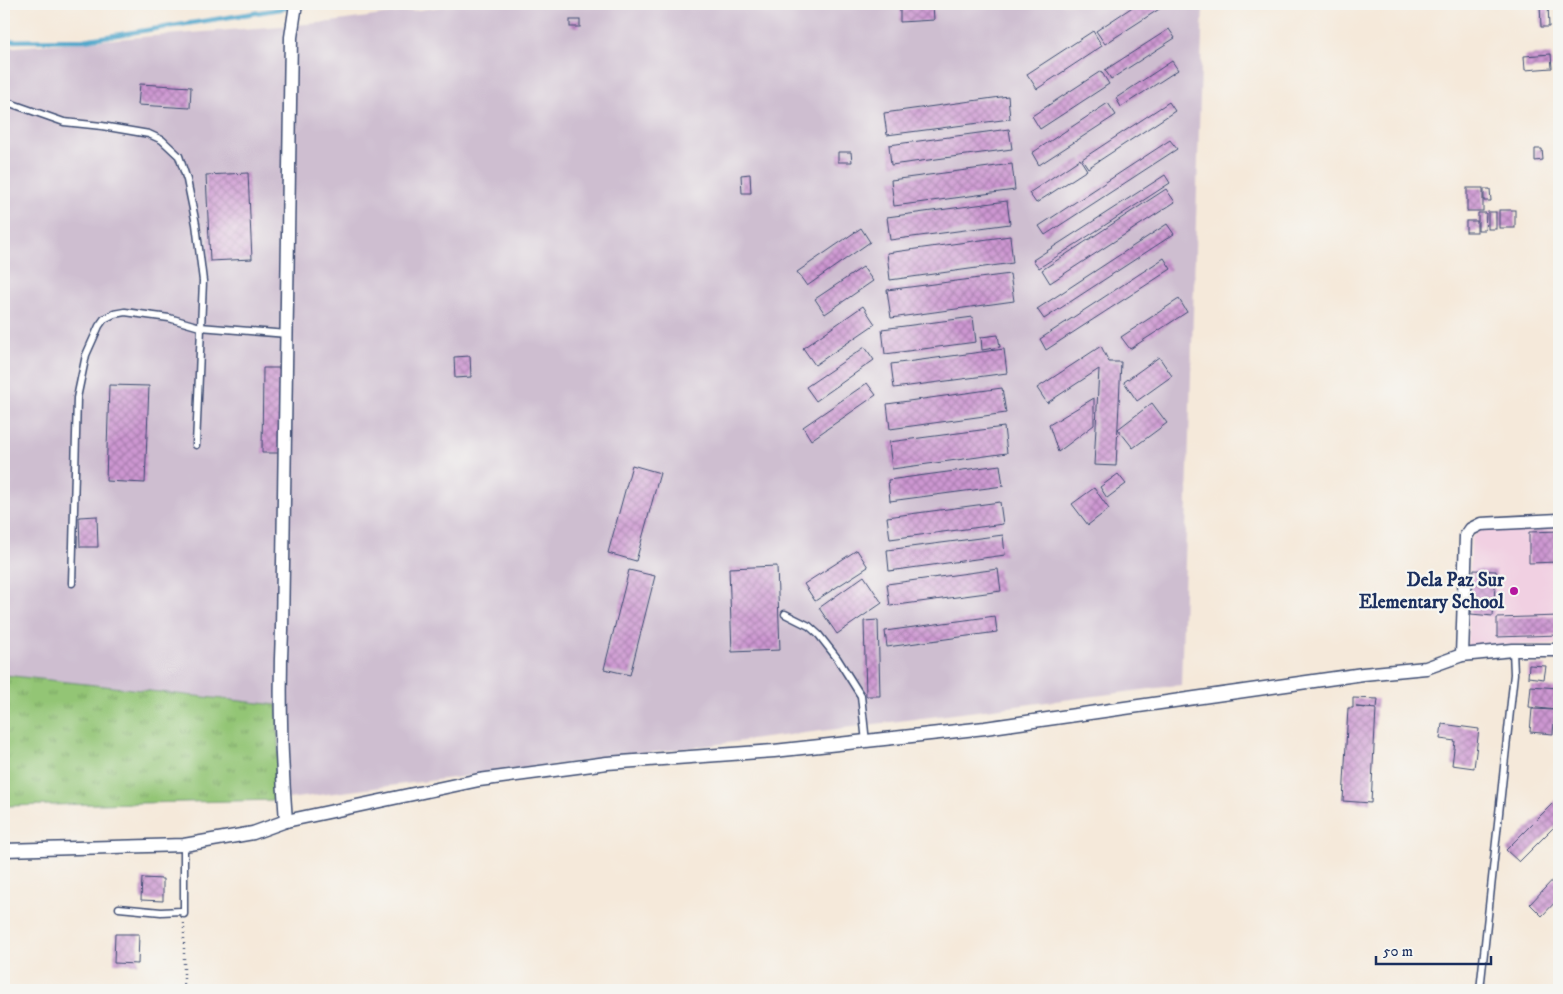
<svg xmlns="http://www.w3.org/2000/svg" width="1563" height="994" viewBox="0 0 1563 994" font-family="'IM FELL DW Pica',serif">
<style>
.built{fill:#f1d0e2}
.industrial{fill:#cebed0}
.grass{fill:url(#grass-tufts);stroke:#577a6a}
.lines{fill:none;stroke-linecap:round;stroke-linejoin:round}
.stream{stroke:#4ea5ca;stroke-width:4.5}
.building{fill:url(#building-cross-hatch)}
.lane-casing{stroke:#3c4b71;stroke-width:9}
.street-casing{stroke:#3c4b71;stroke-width:15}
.path{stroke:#3c4b71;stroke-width:2.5;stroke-dasharray:1 4;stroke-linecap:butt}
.lane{stroke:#fff;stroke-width:6}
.street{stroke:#fff;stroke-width:12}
.poi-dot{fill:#b5179e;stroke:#f6f6f2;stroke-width:2}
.labels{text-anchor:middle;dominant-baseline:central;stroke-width:4.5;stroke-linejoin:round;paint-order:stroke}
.poi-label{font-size:19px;font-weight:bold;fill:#1b2f5e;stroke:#f6f6f2;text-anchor:end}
</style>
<defs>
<pattern id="grass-tufts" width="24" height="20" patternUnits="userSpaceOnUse" patternTransform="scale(1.25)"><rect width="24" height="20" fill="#93c575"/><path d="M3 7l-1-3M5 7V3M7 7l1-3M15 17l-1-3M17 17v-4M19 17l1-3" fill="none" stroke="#77a063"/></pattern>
<pattern id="building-cross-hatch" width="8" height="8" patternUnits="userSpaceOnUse" patternTransform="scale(1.25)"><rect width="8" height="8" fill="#cd97d1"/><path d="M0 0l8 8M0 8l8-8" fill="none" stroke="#a67cad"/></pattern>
</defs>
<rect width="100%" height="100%" fill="#f6f6f2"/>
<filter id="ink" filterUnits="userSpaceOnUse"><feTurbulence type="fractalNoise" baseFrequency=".02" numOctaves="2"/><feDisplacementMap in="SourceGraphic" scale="10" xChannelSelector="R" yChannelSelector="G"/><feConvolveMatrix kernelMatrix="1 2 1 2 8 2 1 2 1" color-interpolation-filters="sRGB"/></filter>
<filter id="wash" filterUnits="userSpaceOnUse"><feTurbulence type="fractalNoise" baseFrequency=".0096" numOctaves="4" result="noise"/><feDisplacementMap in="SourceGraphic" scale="20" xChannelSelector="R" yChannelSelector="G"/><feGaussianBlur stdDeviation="1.12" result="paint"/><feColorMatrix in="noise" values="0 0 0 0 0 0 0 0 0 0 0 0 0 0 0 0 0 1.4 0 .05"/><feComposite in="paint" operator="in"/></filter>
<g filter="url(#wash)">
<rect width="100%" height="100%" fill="#f5e9da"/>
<!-- built -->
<polygon class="built" points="1559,526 1559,644 1467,647 1471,539 1481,529"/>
<!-- industrial -->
<polygon class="industrial" points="463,4 1203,4 1181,685 280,800 277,705 4,675 4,48 331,22"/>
<!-- grass -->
<polygon class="grass" points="4,675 277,705 280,800 4,806"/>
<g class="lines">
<!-- stream -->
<polyline class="stream" points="4,41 84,40 312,4"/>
</g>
<g id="blocks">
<!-- building -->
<g class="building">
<polygon points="5,4 15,4 15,6 5,7"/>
<polygon points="900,4 933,4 934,20 900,22"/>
<polygon points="1137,4 1167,4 1105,44 1096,31"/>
<polygon points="1540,4 1548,4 1549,27 1541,27"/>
<rect x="570" y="20" width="10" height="7"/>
<polygon points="1169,29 1175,38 1111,79 1105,70"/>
<polygon points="1093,31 1102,46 1037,89 1027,74"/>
<polygon points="1551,54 1552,68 1525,70 1524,56"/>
<polygon points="1172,61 1178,70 1121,107 1116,98"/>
<polygon points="1101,71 1109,84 1040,129 1032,116"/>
<polygon points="140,84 191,87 190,108 138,105"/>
<polygon points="1008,96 1010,119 887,135 884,113"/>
<polygon points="1169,102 1175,111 1088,168 1082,159"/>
<polygon points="1108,103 1116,115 1039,165 1032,153"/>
<polygon points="1009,129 1012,149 891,165 889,145"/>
<polygon points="1170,140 1177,149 1045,235 1039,226"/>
<polygon points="1535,149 1542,149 1543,160 1535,161"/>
<polygon points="838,152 851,152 852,162 838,162"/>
<polygon points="1080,159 1087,170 1036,203 1029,193"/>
<polygon points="1012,164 1015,190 894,206 891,180"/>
<polygon points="248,173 252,259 210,261 206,175"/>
<polygon points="750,174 751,193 742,193 741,175"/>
<polygon points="1165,175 1170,183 1039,268 1033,260"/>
<rect x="1467" y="188" width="16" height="23"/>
<polygon points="1166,189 1175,202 1050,283 1042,270"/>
<polygon points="1484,189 1490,189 1491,201 1484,201"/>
<polygon points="1007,201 1010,224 890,240 887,217"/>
<rect x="1499" y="210" width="16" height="18"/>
<rect x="1488" y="212" width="8" height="17"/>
<polygon points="1478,213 1486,213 1485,230 1478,230"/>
<rect x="1466" y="221" width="11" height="11"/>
<polygon points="1167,224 1174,234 1044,319 1037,309"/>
<polygon points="861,228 870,242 807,286 797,272"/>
<polygon points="1010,236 1013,263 890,280 887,253"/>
<polygon points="1164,258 1171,269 1046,350 1040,339"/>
<polygon points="863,267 873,281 825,314 815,299"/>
<polygon points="1010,274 1014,301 891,318 887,290"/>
<polygon points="1179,299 1187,312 1130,349 1121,337"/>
<polygon points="863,306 875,324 815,365 803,348"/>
<polygon points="973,317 976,342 885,354 882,329"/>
<polygon points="998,335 1000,347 982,350 981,337"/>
<polygon points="1101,346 1109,362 1121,362 1116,466 1094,465 1099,369 1047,403 1037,388"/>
<polygon points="865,347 874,360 816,401 806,387"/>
<polygon points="1004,349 1007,373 894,388 891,364"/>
<polygon points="470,356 471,377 455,378 454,357"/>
<polygon points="1159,357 1172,376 1137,401 1124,382"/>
<polygon points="263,368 282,368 281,453 262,453"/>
<polygon points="867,383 876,395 811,440 803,427"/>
<polygon points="109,385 149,386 145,483 106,481"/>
<polygon points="1002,388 1006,413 890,429 887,404"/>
<polygon points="1094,398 1094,425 1058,452 1049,425"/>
<polygon points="1152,403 1167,423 1133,448 1118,429"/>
<polygon points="1004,427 1007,453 892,469 889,442"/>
<polygon points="632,465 660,473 636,561 608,553"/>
<polygon points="1000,465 1003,486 890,501 888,480"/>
<polygon points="1118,474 1126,484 1107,498 1100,487"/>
<polygon points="1094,488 1109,509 1088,525 1072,504"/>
<polygon points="1000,502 1003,524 890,539 887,517"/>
<polygon points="97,516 98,547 80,547 79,517"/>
<polygon points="1559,531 1559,562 1529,563 1529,532"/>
<polygon points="1003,535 1005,555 889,571 887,550"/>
<polygon points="857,550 868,567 815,601 804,584"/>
<polygon points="777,566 780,650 732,652 729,568"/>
<polygon points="998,569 1001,591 890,606 887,584"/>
<polygon points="629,570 655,576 630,675 604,669"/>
<polygon points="1474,570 1496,571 1493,616 1471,614"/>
<polygon points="864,576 882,603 837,634 819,608"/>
<polygon points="995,616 997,632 887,647 885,631"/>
<polygon points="1559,616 1559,635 1497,637 1497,618"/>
<polygon points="878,620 880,696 866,696 864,621"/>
<polygon points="1529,665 1546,666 1544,679 1528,677"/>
<polygon points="1531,686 1558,688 1556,710 1529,707"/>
<polygon points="1353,698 1378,699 1377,708 1356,707 1376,709 1371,803 1343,801 1348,708 1353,708"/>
<polygon points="1532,709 1555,710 1553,734 1530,732"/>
<polygon points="1442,724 1479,729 1474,768 1452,765 1455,741 1440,739"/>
<polygon points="1559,797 1559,822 1519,862 1506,850"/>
<polygon points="1559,873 1559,898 1542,916 1530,904"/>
<polygon points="142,878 163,879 163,901 141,900"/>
<polygon points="115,934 139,934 138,964 114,963"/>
</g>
</g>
</g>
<g filter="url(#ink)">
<use href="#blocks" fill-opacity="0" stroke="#3c4b71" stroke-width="1"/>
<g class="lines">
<!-- lane casing -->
<g class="lane-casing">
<g id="lane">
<polyline points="4,101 64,122 102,126 149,134 162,140 179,156 187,180 196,224 203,281 196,445"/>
<polyline points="72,583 77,398 86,355 99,326 104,319 114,314 125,312 169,318 200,327 287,334"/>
<polyline points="785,614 809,626 819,635 837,658 861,696 866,742"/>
<polyline points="119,908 161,912 181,911 184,914 184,845"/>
<polyline points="1480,990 1514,674 1513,650"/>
</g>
</g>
<!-- street casing -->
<g class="street-casing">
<g id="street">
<polyline points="1462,655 1466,536 1471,529 1481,524 1559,520"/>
<path d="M286,821C281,757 279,694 282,630L291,37L296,4"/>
<polyline points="4,850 184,845 253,833 286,821 479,780 607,763 774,751 985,728 1363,674 1426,668 1462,655 1513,650 1559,650"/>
</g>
</g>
<!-- path -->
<polyline class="path" points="184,923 184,990"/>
<!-- lane -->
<use href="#lane" class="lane"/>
<!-- street -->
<use href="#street" class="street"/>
</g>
</g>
<!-- markers -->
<circle class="poi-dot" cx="1514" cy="591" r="5"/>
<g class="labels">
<!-- poi labels -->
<g class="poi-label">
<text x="1504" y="580">Dela Paz Sur<tspan x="1504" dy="22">Elementary School</tspan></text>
</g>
</g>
<!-- margin -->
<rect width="1563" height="994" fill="none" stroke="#f6f6f2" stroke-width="20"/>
<!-- scale -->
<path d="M1376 956v8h115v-8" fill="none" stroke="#1b2f5e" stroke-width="2.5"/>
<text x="1383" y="956" font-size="15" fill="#1b2f5e" stroke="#f6f6f2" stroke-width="4" paint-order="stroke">50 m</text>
</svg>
